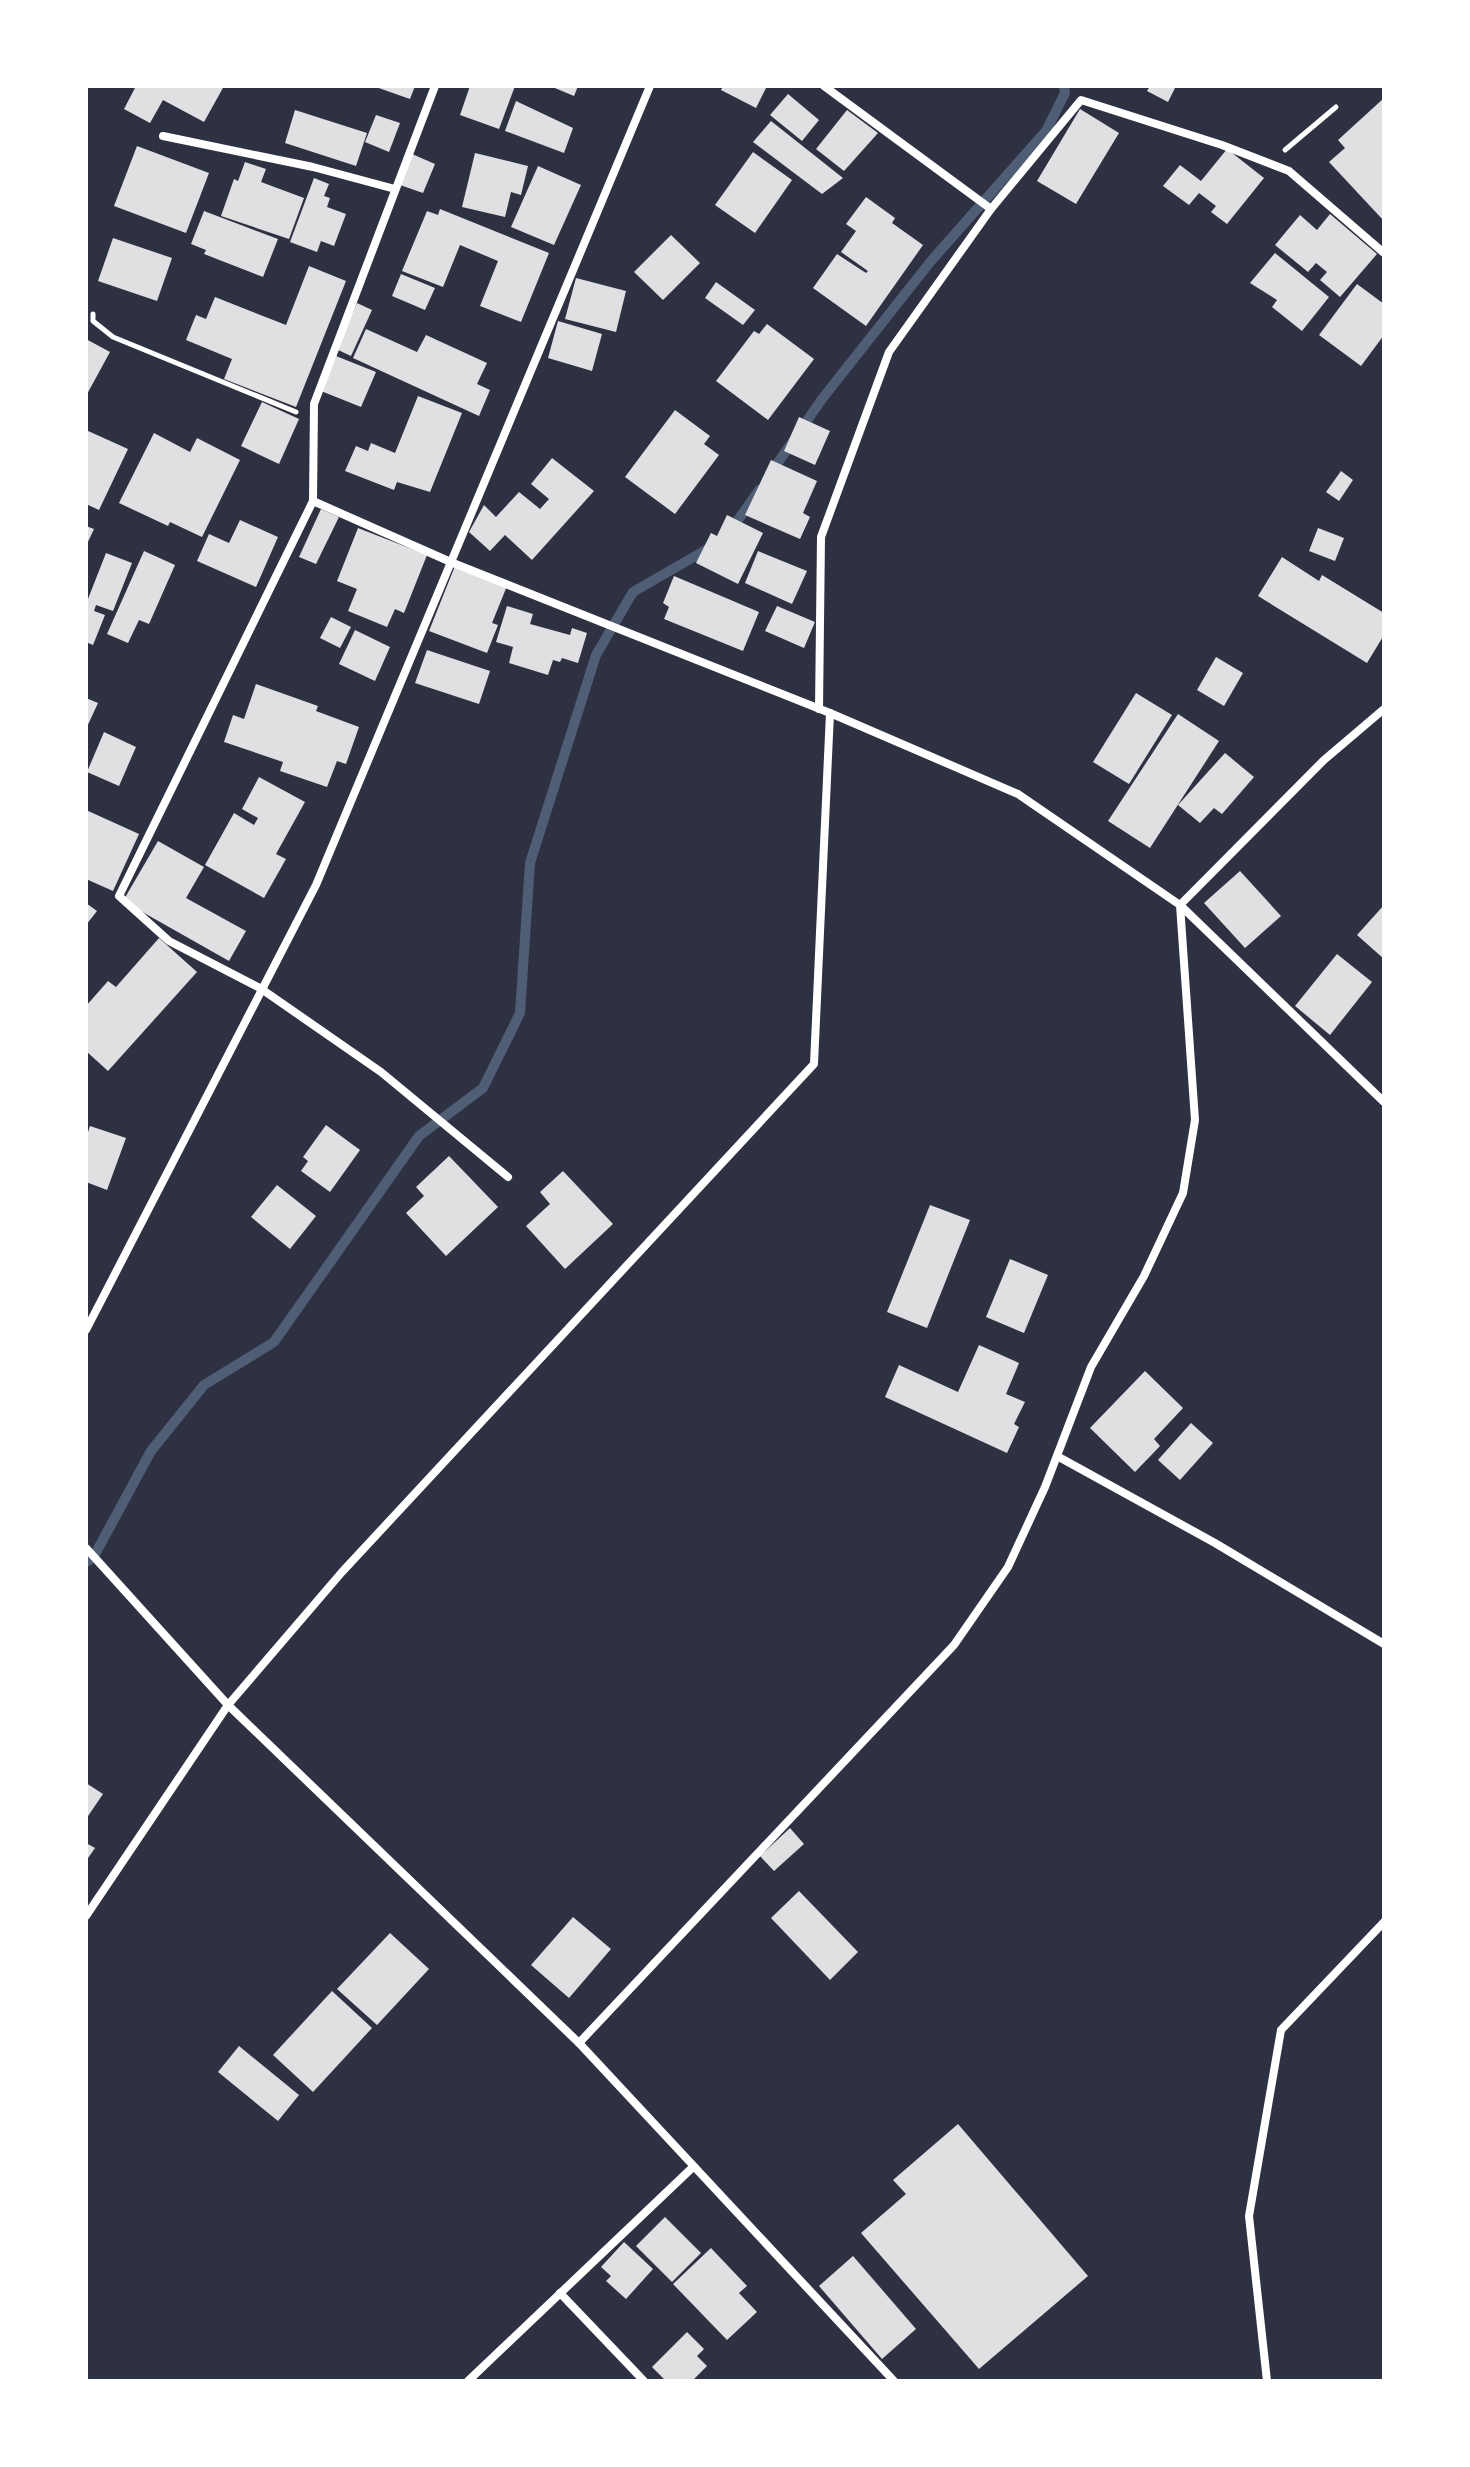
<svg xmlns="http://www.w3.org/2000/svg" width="1470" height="2467" viewBox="0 0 1470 2467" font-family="'PT Sans',sans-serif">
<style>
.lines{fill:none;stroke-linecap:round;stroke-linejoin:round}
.stream{stroke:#4f5d75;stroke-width:10}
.building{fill:#e0e0e3}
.path{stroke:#fff;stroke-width:5}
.minor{stroke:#fff;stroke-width:8}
</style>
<rect width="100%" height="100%" fill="#2d3142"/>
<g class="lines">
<!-- stream -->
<g class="stream">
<polyline points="770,474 822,399 931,261 1046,131 1065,93 1064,86"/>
<polyline points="731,530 759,490"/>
<polyline points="86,1562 93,1558 151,1451 204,1385 274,1342 419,1136 483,1088 520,1013 530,863 596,655 633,592 711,547"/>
</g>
</g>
<!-- building -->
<g class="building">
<polygon points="136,86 224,86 204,122 163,100 150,123 124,109"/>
<polygon points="373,86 415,86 410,99"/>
<polygon points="470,86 515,86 499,129 460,115"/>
<polygon points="550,86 578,86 574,96"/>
<polygon points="723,86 767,86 756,108 721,90"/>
<polygon points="1150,86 1176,86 1168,102 1147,91"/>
<polygon points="788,94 819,120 802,141 770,115"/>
<polygon points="1384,98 1384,221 1329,162 1345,148 1338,140"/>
<polygon points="516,101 573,128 564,153 505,131"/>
<polygon points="1080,109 1119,133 1076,204 1037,181"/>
<polygon points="295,110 367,133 356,166 285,143"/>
<polygon points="847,110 878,133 844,171 816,149"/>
<polygon points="376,115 400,123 389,152 365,142"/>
<polygon points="771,121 843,178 822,194 753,142"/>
<polygon points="137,146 209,173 186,233 114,206"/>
<polygon points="1227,149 1264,178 1227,224 1211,212 1216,206 1199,193 1189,205 1163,186 1180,165 1201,181"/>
<polygon points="753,152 792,180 755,233 715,205"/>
<polygon points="475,153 528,166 521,195 511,192 505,217 462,207"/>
<polygon points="412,154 435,164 423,193 400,185"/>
<polygon points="245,162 266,169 261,182 304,198 289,239 221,216 234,179 238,181"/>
<polygon points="538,166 581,185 554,245 511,227"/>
<polygon points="314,178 329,184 324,196 330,198 327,207 346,214 334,246 321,241 317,252 290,242"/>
<polygon points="866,197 895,218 892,223 923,245 866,326 813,288 837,254 866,273 868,271 841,252 856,231 846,224"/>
<polygon points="440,209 549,253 521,322 480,306 498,261 460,245 443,287 402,271 427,211 438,215"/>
<polygon points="204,211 278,239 263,277 204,254 206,250 191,244"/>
<polygon points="1330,214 1377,254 1340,297 1320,280 1327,272 1316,263 1308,272 1275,245 1300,215 1317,230"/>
<polygon points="671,235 700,263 663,300 634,272"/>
<polygon points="113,238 172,258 157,301 98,281"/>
<polygon points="1275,253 1329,297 1302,331 1272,307 1277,300 1250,283"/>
<polygon points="309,266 346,281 296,407 224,379 232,359 186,340 196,315 206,319 215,297 286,325"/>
<polygon points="401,274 435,288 425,310 392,296"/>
<polygon points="576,278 626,291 616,332 565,319"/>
<polygon points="716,282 755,310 743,325 705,298"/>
<polygon points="1357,284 1384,304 1384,335 1361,366 1319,335"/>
<polygon points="357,303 372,310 351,356 336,349"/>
<polygon points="558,321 602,334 592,371 548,358"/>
<polygon points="767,324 814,359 768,420 716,381 754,331 759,334"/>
<polygon points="366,329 417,352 426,335 487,363 477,384 490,390 479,416 353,358"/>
<polygon points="86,339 110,352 86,396"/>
<polygon points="336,356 376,372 361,407 321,391"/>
<polygon points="418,396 462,413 430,492 397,482 394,490 345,471 356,446 368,451 371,443 395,453"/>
<polygon points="262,402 299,419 279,464 241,446"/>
<polygon points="675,410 710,436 704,444 719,455 675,514 625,477"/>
<polygon points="799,417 830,431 815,465 784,451"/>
<polygon points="86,430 128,449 99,510 86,504"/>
<polygon points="154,433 190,452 197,438 240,460 202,537 170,522 168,526 119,503"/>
<polygon points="552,458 594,491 532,560 505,535 490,551 469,532 484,505 496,517 519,492 540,509 549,499 531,484"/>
<polygon points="771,460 817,481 803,513 810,517 800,539 745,515"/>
<polygon points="1341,471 1353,480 1339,501 1326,492"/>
<polygon points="321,509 339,517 316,564 299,557"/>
<polygon points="727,515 763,533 738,584 696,563 711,533 717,536"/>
<polygon points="240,520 278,537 256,587 197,561 209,534 229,543"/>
<polygon points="86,526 94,529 86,546"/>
<polygon points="358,528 427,555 404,613 395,609 387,627 348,611 357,589 337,581"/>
<polygon points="1318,528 1344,538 1335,561 1309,551"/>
<polygon points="144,551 175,565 149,624 139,620 128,643 107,634"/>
<polygon points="758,551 807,571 792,604 745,583"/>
<polygon points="106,553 132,563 113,611 96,605 94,611 105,615 93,645 86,642 86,604"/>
<polygon points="1282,557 1319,581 1322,575 1384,613 1384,635 1367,663 1258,596"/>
<polygon points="455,566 507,586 492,623 498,625 487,653 429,631"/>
<polygon points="674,576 759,612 743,651 664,619 669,607 663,603"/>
<polygon points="507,606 533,614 530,624 570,635 572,628 587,633 578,663 562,658 560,662 553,660 548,675 509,663 513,647 496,642"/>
<polygon points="777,606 815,622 804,648 765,631"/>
<polygon points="331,617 351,627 340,648 320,638"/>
<polygon points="355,630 390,647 375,681 339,664"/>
<polygon points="427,650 490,671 479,704 415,683"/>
<polygon points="1216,657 1243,673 1224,706 1197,690"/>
<polygon points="256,684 318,706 316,711 359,727 346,764 337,761 327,787 280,771 283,762 224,742 233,715 244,719"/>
<polygon points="1136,693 1172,715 1129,784 1093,762"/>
<polygon points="86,698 98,703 86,729"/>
<polygon points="1178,714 1219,741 1150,848 1108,821"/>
<polygon points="104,732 136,747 119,786 87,772"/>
<polygon points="1225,753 1254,777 1222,814 1214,808 1200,823 1178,805"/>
<polygon points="259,777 305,802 276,854 286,859 264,898 205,865 234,813 254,825 258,818 242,809"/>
<polygon points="86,810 139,834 113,891 86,879"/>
<polygon points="158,841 204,867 186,898 246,931 229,961 123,901"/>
<polygon points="1240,871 1281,916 1245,948 1204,903"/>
<polygon points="86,903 97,911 86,925"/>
<polygon points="1384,905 1384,959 1357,935"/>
<polygon points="159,938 197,972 108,1071 86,1051 86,1006 108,981 116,987"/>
<polygon points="1337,954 1372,982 1330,1035 1295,1006"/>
<polygon points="326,1125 360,1150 330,1192 301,1171 308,1161 303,1157"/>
<polygon points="90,1126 126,1138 107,1190 86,1182 86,1138"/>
<polygon points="449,1156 498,1207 446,1256 406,1213 424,1196 416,1187"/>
<polygon points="563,1171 613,1224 565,1269 526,1226 550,1204 540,1192"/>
<polygon points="277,1185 316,1216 290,1249 251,1217"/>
<polygon points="930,1205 970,1220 927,1328 887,1312"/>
<polygon points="1010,1259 1048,1275 1024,1333 986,1317"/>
<polygon points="979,1345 1019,1363 1006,1394 1025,1402 1014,1424 1019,1427 1007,1453 885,1397 899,1365 958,1392"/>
<polygon points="1145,1371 1183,1408 1154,1439 1160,1446 1135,1472 1090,1428"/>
<polygon points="1191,1423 1213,1443 1180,1480 1158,1460"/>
<polygon points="86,1783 103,1794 86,1819"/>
<polygon points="790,1828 804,1844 774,1871 760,1856"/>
<polygon points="86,1843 95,1848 86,1861"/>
<polygon points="799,1891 858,1952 830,1980 771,1918"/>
<polygon points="573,1917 611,1949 569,1998 531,1965"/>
<polygon points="390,1933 429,1969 377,2025 337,1989"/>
<polygon points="332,1991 372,2028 313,2092 273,2055"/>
<polygon points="239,2046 299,2095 278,2121 218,2072"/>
<polygon points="958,2124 1088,2276 979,2369 861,2233 906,2194 893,2180"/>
<polygon points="665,2217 701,2253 672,2282 636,2246"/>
<polygon points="624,2242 653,2269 626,2299 606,2281 611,2276 601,2267"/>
<polygon points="711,2248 747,2286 739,2293 757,2312 727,2340 673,2284"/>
<polygon points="853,2256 916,2329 882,2359 819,2286"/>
<polygon points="687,2332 704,2349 697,2356 707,2366 692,2381 666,2381 652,2367"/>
</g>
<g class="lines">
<!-- path -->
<g class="path">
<polyline points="1285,150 1336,107"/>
<polyline points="93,314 93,321 113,337 296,412"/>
</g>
<!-- minor -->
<g class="minor">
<polyline points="435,86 314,404 313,501 119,896 169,941 260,988 381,1072 508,1177"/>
<polyline points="163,136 313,167 395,189"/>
<polyline points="991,209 1081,100 1222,145 1289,171 1384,253"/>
<polyline points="313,501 453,563 830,713 1018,794 1180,905 1384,1102"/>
<polyline points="819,709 821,537 889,352 991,209 824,86"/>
<polyline points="86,1330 316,885 650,86"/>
<polyline points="1057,1456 1215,1543 1384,1644"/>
<polyline points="86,1548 228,1705 579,2043 894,2381"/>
<polyline points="86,1916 228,1705 342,1572 814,1064 830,713"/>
<polyline points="579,2043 954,1645 1008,1567 1045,1487 1091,1367 1144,1276 1183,1193 1195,1120 1180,905 1324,760 1384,709"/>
<polyline points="560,2293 644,2381"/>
<polyline points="468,2381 693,2167"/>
<polyline points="1267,2381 1249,2216 1281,2030 1384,1922"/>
</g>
</g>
<!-- border -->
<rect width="1470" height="2467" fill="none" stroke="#ffffff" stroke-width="176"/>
</svg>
